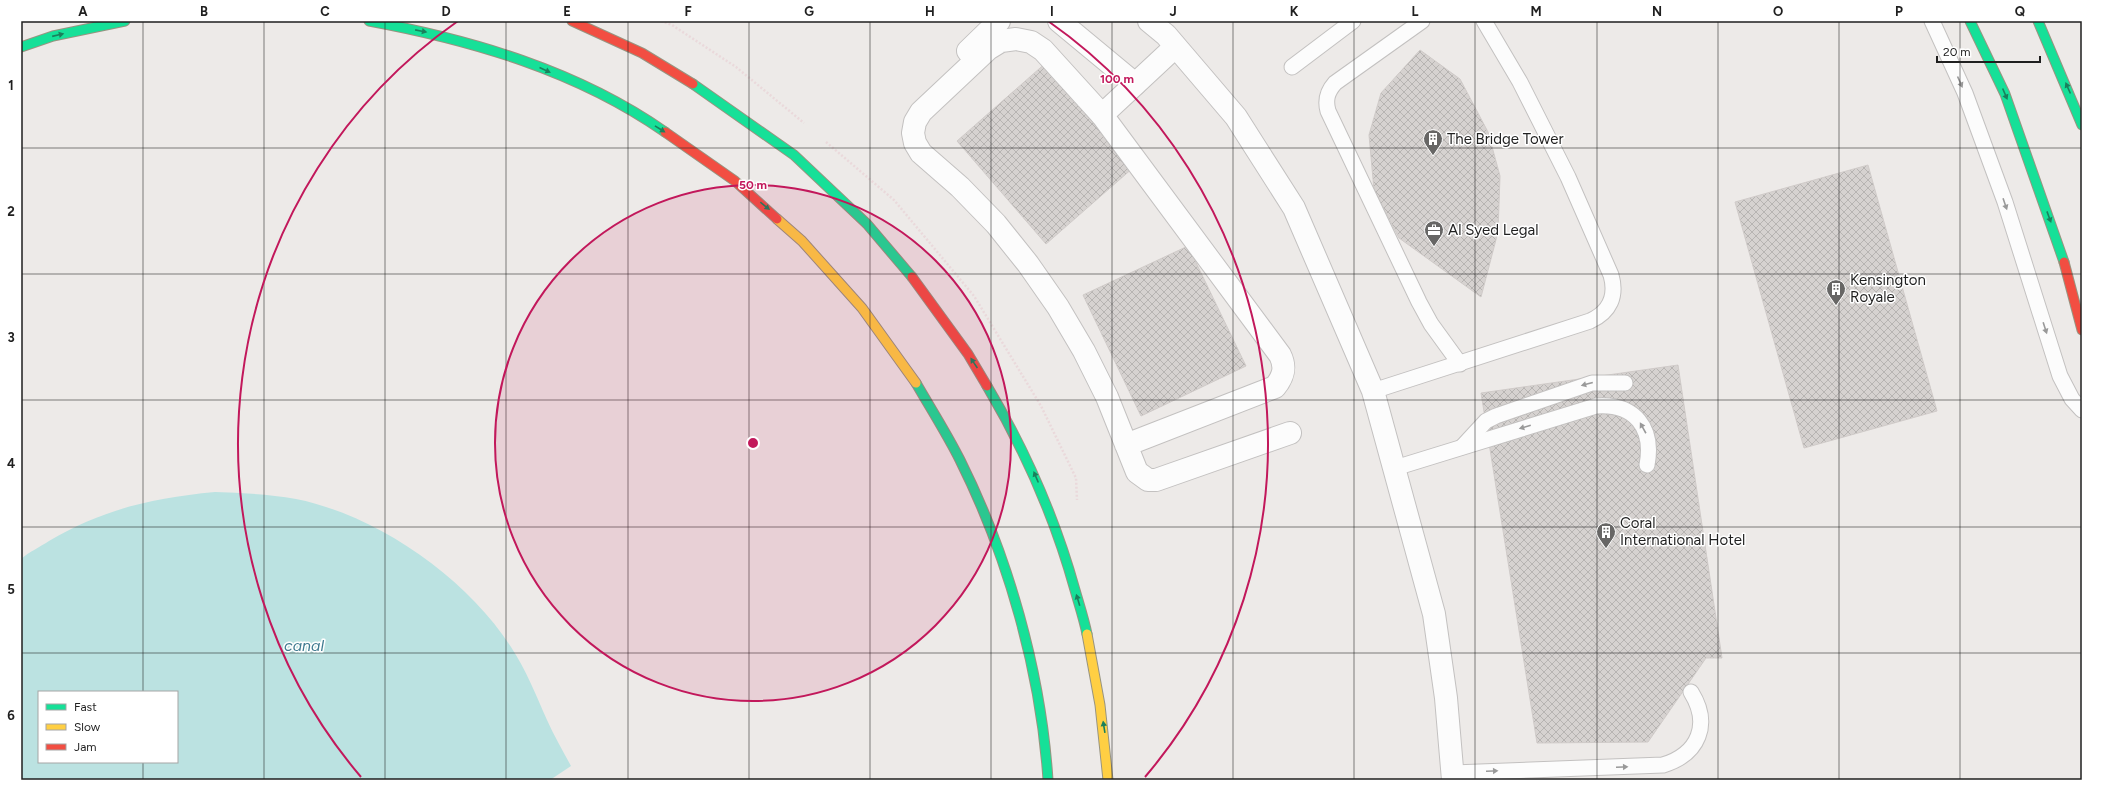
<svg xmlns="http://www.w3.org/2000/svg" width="2103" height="801" viewBox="0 0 2103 801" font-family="Figtree,sans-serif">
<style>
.water{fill:#bbe2e1;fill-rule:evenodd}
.building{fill:url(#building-cross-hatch);stroke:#d0cbc9}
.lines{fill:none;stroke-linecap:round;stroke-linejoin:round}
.lane-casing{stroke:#c3c1c0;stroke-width:17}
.street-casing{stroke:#c3c1c0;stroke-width:24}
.fast-casing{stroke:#989480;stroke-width:11}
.slow-casing{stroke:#989480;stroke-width:11}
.jam-casing{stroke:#989480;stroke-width:11}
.path{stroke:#ead9db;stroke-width:2.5;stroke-dasharray:2 2;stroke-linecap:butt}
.lane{stroke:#fcfcfc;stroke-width:15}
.street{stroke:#fcfcfc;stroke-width:22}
.fast{stroke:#16e098;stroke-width:9}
.slow{stroke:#ffcf43;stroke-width:9}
.jam{stroke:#f24e42;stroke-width:9}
.oneway{fill:#1a805c}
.oneway2{fill:#999}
.grid{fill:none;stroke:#1f1f1f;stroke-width:1;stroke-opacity:0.55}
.ring{fill:none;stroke:#c2185b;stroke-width:2}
.labels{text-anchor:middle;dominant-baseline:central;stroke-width:3;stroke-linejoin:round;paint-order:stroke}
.poi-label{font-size:15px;fill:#1f1f1f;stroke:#fff;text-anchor:start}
.water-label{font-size:16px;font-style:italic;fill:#3f7a90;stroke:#fff}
.centre{fill:#c2185b;stroke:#fff;stroke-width:2}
.ring-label{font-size:12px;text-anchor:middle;font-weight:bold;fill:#c2185b;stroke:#fff;stroke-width:3;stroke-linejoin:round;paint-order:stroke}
.neatline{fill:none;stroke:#1f1f1f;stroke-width:1.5}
.grid-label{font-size:13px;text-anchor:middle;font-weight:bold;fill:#1f1f1f}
</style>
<defs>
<pattern id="building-cross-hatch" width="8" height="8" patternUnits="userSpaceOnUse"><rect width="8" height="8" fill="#d6d2d0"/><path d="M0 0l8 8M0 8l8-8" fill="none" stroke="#b7b4b2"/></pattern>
</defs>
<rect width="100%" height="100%" fill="#edeae8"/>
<!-- water -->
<path class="water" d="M215,492C242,493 269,494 296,499C377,515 467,578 511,647C526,670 536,695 547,720C554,736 563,751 571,766L550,780H21V559C29,552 40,547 49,541C104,509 152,498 215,492ZM39,692H177V762H39Z"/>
<!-- building -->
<g class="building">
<polygon points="1420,50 1460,79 1488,132 1500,176 1498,232 1481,297 1399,238 1374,190 1369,135 1381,93"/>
<polygon points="1048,61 1134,167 1046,244 957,141"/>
<polygon points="1868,165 1937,411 1804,448 1735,202"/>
<polygon points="1188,246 1246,366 1141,416 1083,295"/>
<polygon points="1678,365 1722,658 1706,658 1648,742 1537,743 1481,393"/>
</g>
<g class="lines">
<!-- lane casing -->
<g class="lane-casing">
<g id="lane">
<path d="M1422,21L1335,83C1327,92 1325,100 1328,111L1419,302L1431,324L1460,364"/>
<polyline points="1932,21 1965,93 2005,202 2060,376 2072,399 2082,410"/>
<polyline points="1292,67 1353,21"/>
<path d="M1373,391L1590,321C1610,312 1617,296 1611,275L1568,177L1520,82L1484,21"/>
<polyline points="1462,447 1486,421 1496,416 1592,383 1625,383"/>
<path d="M1395,468L1596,406C1635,403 1654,428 1647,465"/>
<path d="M1453,773L1663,765C1699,754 1711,724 1691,692"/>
</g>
</g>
<!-- street casing -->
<g class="street-casing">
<g id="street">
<polyline points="1059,21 1135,84"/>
<polyline points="1149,21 1166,35 1236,117 1294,208 1373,391 1434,614 1446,698 1453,780"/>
<polyline points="968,51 999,21"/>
<polyline points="1102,115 1175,47"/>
<path d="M1126,445L1275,387C1284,376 1286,367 1280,355L1102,115L1043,50L1031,42L1016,39L1001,41L988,49L921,112L915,122L913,133L915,143L921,153L960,187L996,224L1028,264L1058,307L1084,351L1107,397L1137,472L1148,480H1156L1290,433"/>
</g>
</g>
<!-- fast casing -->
<g class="fast-casing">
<g id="fast">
<path d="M369,21C472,40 578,71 665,132"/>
<polyline points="1970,21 2005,94 2064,262"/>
<polyline points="2038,21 2082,125"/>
<polyline points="21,47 53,36 125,21"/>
<polyline points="693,84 794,155 867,224 912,277"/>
<path d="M916,383C931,409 947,434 960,460C1008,556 1041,672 1048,780"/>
<path d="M987,386C1025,450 1055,518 1075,590C1079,604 1084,619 1087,634"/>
</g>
</g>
<!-- slow casing -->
<g class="slow-casing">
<g id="slow">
<polyline points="777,219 802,241 862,308 916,383"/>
<polyline points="1087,634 1100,705 1108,780"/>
</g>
</g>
<!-- jam casing -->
<g class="jam-casing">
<g id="jam">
<polyline points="572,21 642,53 693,84"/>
<polyline points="665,132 735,181 777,219"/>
<polyline points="2064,262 2082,330"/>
<polyline points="912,277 968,354 987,386"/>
</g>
</g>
<!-- path -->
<g class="path">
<polyline points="661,21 672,25 736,67 804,123"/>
<polyline points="826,142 894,200 974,296 1041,406 1076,478 1077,500"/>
</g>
<!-- lane -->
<use href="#lane" class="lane"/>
<!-- street -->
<use href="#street" class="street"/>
<!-- fast -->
<use href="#fast" class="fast"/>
<!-- slow -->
<use href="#slow" class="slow"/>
<!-- jam -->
<use href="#jam" class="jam"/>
</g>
<!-- one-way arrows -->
<defs><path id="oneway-solid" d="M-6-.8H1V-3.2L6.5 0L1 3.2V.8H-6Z"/></defs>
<g class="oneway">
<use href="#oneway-solid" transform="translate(421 31) rotate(11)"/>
<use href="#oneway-solid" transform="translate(58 35) rotate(-13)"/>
<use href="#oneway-solid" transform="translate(545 70) rotate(24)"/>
<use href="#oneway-solid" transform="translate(2068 88) rotate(-114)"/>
<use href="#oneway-solid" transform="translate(2005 94) rotate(67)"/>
<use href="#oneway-solid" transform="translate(660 129) rotate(32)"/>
<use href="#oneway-solid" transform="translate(765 206) rotate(39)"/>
<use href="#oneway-solid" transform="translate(2049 217) rotate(70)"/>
<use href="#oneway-solid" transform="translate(974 363) rotate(-124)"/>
<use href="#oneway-solid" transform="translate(1036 477) rotate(-113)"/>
<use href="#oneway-solid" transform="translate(1078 600) rotate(-107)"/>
<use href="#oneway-solid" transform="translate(1104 727) rotate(-99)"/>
</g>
<g class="oneway2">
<use href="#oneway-solid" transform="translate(1960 82) rotate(66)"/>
<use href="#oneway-solid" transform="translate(2005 204) rotate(71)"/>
<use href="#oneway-solid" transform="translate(2045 328) rotate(72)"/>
<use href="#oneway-solid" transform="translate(1587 384) rotate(165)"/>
<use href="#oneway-solid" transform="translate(1525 427) rotate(164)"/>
<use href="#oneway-solid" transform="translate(1643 428) rotate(-119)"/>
<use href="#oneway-solid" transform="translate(1622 767) rotate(-2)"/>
<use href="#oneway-solid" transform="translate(1492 771) rotate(-2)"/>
</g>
<!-- grid -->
<path class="grid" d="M143,21V692M264,21V780M385,21V780M506,21V780M628,21V780M749,21V780M870,21V780M991,21V780M1112,21V780M1233,21V780M1354,21V780M1475,21V780M1597,21V780M1718,21V780M1839,21V780M1960,21V780M21,148H2082M21,274H2082M21,400H2082M21,527H2082M21,653H2082M143,762V780"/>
<!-- distance rings -->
<circle cx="753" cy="443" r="258" fill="#c2185b" fill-opacity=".12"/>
<g class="ring">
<circle cx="753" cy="443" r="258"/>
<path d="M361 777A515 515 0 0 1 458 21M1048 21A515 515 0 0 1 1145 777"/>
</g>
<!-- icons -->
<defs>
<g id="building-pin" transform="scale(1)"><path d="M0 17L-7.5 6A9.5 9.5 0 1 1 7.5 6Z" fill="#676665" stroke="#fff"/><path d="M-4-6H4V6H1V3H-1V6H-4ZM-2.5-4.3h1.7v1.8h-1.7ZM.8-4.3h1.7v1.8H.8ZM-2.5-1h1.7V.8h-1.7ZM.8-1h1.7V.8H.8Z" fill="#fff"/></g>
<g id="office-pin" transform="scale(1)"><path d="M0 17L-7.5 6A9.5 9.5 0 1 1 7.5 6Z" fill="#676665" stroke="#fff"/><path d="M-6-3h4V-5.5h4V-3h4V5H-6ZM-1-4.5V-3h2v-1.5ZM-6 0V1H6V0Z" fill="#fff"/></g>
</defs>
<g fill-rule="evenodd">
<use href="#building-pin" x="1433" y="139"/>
<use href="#office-pin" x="1434" y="230"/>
<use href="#building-pin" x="1836" y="289"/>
<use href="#building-pin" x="1606" y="532"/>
</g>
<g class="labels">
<!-- poi labels -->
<g class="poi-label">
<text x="1447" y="139">The Bridge Tower</text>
<text x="1448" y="230">Al Syed Legal</text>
<text x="1850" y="280">Kensington<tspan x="1850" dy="17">Royale</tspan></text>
<text x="1620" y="523">Coral<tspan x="1620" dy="17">International Hotel</tspan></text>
</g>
<!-- water labels -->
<g class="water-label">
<text x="304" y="645">canal</text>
</g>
</g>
<circle cx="753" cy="443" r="6" class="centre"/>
<g class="ring-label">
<text x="1117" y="83">100 m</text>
<text x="753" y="189">50 m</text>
</g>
<!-- border -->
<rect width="2103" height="801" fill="none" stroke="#ffffff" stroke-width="44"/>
<!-- legend -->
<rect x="38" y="691" width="140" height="72" fill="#ffffff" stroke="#a5a5a5"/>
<rect x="46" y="704" width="20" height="6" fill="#16e098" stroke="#a5a5a5"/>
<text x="74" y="711" font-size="12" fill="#1f1f1f">Fast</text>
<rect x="46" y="724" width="20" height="6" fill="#ffcf43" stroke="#a5a5a5"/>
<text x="74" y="731" font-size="12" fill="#1f1f1f">Slow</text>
<rect x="46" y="744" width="20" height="6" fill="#f24e42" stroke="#a5a5a5"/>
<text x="74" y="751" font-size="12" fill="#1f1f1f">Jam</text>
<!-- scale -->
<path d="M1937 56v6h103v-6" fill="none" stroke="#1f1f1f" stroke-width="2"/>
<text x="1943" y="56" font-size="12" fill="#1f1f1f" stroke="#ffffff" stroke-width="3" paint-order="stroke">20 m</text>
<rect x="22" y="22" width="2059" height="757" class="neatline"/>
<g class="grid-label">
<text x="83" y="16">A</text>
<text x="204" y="16">B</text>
<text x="325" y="16">C</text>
<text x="446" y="16">D</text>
<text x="567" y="16">E</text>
<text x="688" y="16">F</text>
<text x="809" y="16">G</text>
<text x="930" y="16">H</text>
<text x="1052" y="16">I</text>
<text x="1173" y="16">J</text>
<text x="1294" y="16">K</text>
<text x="1415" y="16">L</text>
<text x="1536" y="16">M</text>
<text x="1657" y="16">N</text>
<text x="1778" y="16">O</text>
<text x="1899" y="16">P</text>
<text x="2020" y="16">Q</text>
<text x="11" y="90">1</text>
<text x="11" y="216">2</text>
<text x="11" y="342">3</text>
<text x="11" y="468">4</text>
<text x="11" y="594">5</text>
<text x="11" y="720">6</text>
</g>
</svg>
